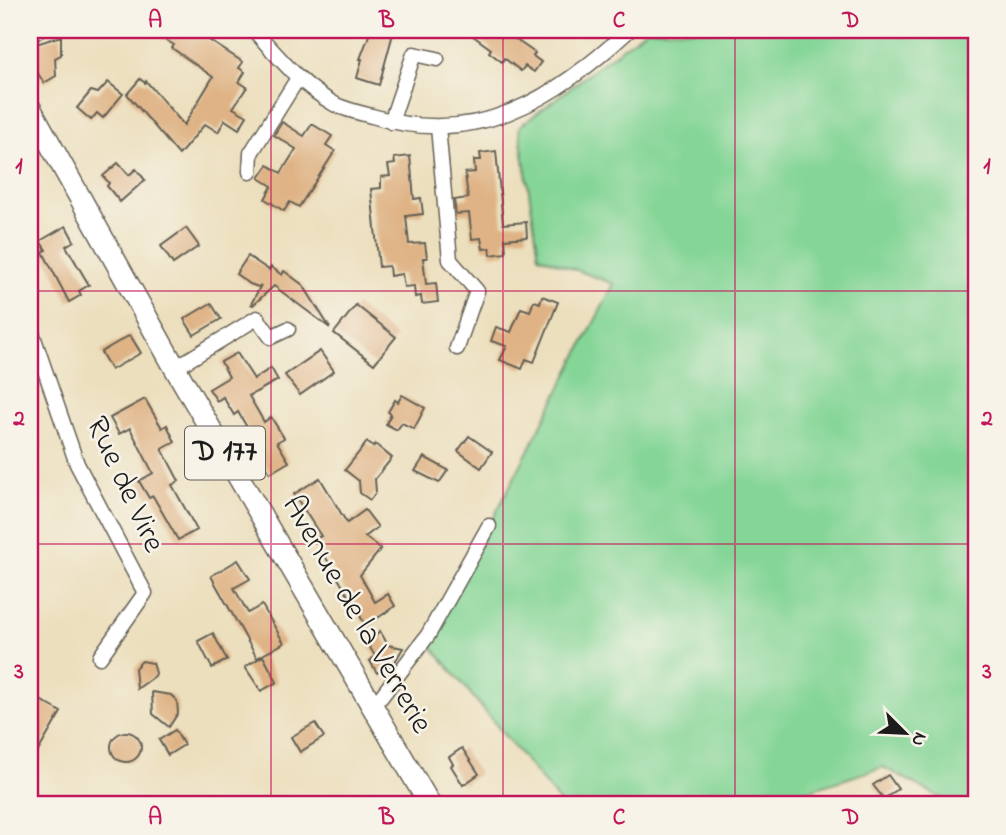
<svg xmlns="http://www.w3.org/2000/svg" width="1006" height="835" viewBox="0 0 1006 835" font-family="'Indie Flower',sans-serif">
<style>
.grass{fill:#84d596;stroke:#507859;stroke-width:2}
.building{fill:#dfb385}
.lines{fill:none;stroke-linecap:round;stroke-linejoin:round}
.street-casing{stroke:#656054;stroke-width:17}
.primary-casing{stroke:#656054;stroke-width:24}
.street{stroke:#fff;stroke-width:14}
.primary{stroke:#fff;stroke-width:21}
.grid{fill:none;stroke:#c2185b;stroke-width:2;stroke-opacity:0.55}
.labels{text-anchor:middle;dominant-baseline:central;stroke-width:5;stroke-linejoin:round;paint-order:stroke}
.shield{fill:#f7f3e8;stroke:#5e5c59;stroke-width:2}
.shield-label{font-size:30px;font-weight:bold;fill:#1c1c1c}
.street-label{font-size:32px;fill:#1c1c1c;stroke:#f7f3e8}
.neatline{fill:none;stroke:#c2185b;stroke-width:2.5}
.grid-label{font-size:23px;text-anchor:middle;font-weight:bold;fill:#c2185b}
</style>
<rect width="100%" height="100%" fill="#f7f3e8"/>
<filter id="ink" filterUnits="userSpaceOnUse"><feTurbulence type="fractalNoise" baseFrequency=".0143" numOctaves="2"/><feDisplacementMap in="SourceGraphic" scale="14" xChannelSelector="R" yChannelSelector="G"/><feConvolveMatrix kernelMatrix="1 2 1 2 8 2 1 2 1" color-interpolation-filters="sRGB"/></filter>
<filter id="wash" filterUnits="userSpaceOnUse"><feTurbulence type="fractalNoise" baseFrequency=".00686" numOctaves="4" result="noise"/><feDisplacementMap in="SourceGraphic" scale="28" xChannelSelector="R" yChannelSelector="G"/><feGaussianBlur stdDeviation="1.57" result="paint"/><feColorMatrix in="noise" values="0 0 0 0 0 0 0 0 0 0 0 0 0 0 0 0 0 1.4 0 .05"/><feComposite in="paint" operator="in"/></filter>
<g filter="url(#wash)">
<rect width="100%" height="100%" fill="#ecdfbd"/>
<!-- grass -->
<polygon class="grass" points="646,30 976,30 976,805 954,805 883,767 763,805 562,805 429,643 614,284 539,256 519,127"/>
<g id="blocks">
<!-- building -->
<g class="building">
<polygon points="149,30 193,30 243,62 239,68 245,72 239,82 247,87 233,108 247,116 239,129 225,120 218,132 205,124 179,155 127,94 140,79 145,83 146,81 184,125 213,77 172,48 174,45"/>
<polygon points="371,30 394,30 379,85 357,78 362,59 360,59"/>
<polygon points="465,30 502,30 535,53 533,56 541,62 534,72 525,66 521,71 504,58 502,62 489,52 491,49"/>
<polygon points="61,36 61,55 55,58 56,76 44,83 30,61 30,46"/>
<polygon points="108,82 123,94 103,118 97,113 91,120 77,108 91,91 98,93"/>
<polygon points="282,122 304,136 312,124 332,136 326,145 335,151 299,207 290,202 284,211 265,199 272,186 259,178 268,165 281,173 296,149 274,135"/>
<polygon points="496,151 503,224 526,222 527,237 505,239 506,253 491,255 490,248 483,249 481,238 472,239 469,213 456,214 454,200 468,198 465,173 475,172 474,160 481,160 480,153"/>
<polygon points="410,156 414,199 421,198 423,214 406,216 409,244 425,243 427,258 423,258 426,284 436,283 438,302 422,304 421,296 415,297 414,286 404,287 402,274 390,276 389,266 379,267 371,189 381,188 381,177 390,176 388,165 395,164 394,158"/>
<polygon points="118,163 129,175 136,169 145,180 120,202 107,186 109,183 103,176"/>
<polygon points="66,226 74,241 66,246 89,285 79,291 81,295 69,302 43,252 46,250 40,241"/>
<polygon points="186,228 199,246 173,264 161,246"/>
<polygon points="248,256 269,270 271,267 282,275 284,271 303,285 330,328 274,286 253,305 251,304 261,285 258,287 250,284 236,274"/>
<polygon points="542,296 558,302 534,362 526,359 522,369 500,360 507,346 491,341 496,327 511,332 521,308 530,311 534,301 540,303"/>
<polygon points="211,303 221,319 194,335 184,319"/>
<polygon points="356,305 396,337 374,364 334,333"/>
<polygon points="130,335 141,353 111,370 101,352"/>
<polygon points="320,351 334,371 300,395 285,375"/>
<polygon points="237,353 254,379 271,368 278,380 249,396 264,422 271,417 284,438 277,442 289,462 270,473 258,453 261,451 238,412 234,415 223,397 217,401 209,389 229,377 221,362"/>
<polygon points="402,395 425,408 414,429 402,423 397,430 386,424 391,414 388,412 395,400 398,402"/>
<polygon points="145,399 162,428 167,425 175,442 162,449 179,481 172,485 197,530 178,540 153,496 149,498 139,481 153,473 130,428 119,434 110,418"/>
<polygon points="469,436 492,452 481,468 458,451"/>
<polygon points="367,442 373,447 375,444 392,458 375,479 376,492 370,500 360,493 359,481 345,470"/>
<polygon points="424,457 448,470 439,483 415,471"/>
<polygon points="320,478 347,523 365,510 378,527 365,537 381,549 360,575 375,602 388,594 395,606 366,626 315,539 321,536 294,494"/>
<polygon points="238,560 250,579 234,588 248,613 262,605 284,643 257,658 211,576"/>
<polygon points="380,631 388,645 403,648 393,665 377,673 370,661 375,656 368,644"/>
<polygon points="213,633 227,660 212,668 198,641"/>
<polygon points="263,656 277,682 261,691 245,667"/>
<polygon points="142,661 153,663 156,673 155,676 137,689 135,668"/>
<polygon points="152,692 171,695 177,701 178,713 169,727 153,714"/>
<polygon points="30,694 61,712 30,765"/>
<polygon points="315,723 324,737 300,752 291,737"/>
<polygon points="175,730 184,745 168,755 159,740"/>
<circle cx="126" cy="747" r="15"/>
<polygon points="462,748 479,774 463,785 451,766 453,764 449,757"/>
<polygon points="888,775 898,789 884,799 873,785"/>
</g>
</g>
</g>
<g filter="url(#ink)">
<use href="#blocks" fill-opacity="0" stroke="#656054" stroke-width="2"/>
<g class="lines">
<!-- street casing -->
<g class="street-casing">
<g id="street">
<path d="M254,30C279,58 303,87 336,105C347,110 360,113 372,116C477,149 554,99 629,30"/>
<polyline points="30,36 39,30"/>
<polyline points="391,122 414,54 437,59"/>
<polyline points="438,127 450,260 477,291 457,348"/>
<polyline points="250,172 251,153 298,78"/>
<polyline points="30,307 30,319"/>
<polyline points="30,327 77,464 145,593 100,657"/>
<polyline points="175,368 257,318 271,337 288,329"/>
<polyline points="371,703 381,697 428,635 489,526"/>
</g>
</g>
<!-- primary casing -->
<g class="primary-casing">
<polyline id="primary" points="30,108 175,368 430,805"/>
</g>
<!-- street -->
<use href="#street" class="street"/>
<!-- primary -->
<use href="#primary" class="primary"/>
</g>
</g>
<!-- grid -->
<path class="grid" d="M271,30V805M503,30V805M735,30V805M30,291H976M30,544H976"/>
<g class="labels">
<!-- shield labels -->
<rect class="shield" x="185" y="426.5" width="80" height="53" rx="5"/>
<g class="shield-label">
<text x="225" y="453">D 177</text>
</g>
<!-- street labels -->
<g class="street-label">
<text transform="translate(124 485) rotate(65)">Rue de Vire</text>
<text transform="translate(356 615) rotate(60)">Avenue de la Verrerie</text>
</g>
</g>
<!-- margin -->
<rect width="1006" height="835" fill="none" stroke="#f7f3e8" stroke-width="77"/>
<!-- north arrow -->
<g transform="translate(905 733) rotate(114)" stroke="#f7f3e8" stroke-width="5" paint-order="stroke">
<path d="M0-5L12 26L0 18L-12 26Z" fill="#1c1c1c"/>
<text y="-10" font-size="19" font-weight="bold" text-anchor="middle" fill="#1c1c1c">N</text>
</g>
<rect x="38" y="38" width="930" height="758" class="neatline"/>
<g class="grid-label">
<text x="155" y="27">A</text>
<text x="387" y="27">B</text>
<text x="619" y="27">C</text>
<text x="851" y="27">D</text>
<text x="19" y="173">1</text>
<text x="987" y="173">1</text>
<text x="19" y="425">2</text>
<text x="987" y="425">2</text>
<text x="19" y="678">3</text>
<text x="987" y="678">3</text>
<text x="155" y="824">A</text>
<text x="387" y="824">B</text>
<text x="619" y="824">C</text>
<text x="851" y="824">D</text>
</g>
</svg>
